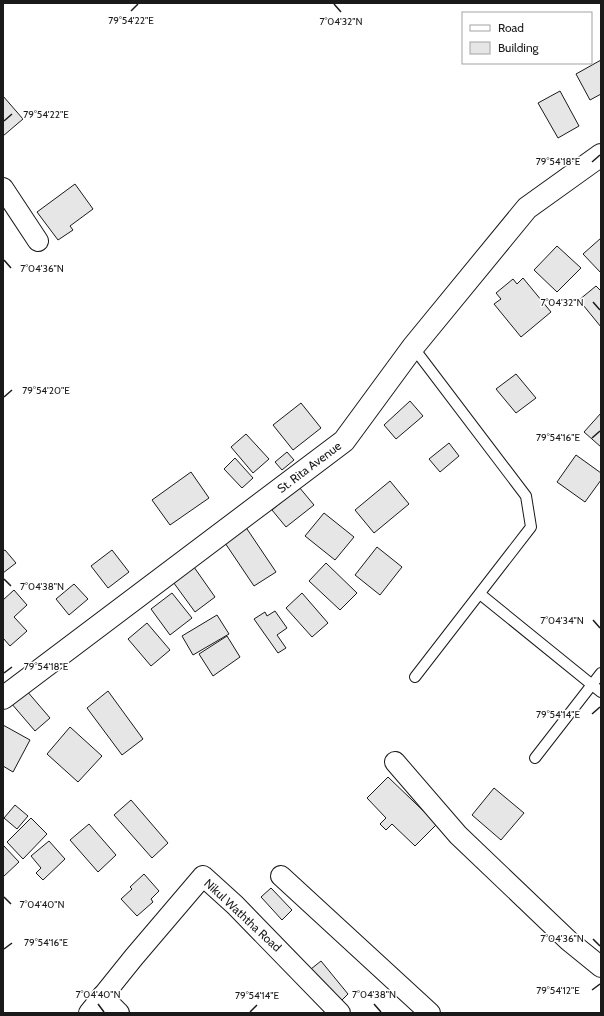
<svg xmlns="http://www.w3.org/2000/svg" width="604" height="1016" viewBox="0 0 604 1016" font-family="Cabin,sans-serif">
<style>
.building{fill:#e6e6e6;stroke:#1a1a1a}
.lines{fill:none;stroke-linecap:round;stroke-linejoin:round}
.lane-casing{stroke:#1a1a1a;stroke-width:12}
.street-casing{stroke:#1a1a1a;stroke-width:22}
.secondary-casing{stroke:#1a1a1a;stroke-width:24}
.lane{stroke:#fff;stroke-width:10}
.street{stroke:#fff;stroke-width:20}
.secondary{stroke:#fff;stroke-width:22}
.ticks{fill:none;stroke:#1a1a1a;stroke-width:1.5}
.labels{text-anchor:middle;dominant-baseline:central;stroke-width:3;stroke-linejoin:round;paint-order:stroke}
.street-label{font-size:12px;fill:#1a1a1a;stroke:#fff}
.ticks-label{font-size:10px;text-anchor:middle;fill:#1a1a1a;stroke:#fff;stroke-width:3;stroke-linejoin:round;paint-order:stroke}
</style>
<rect width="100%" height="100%" fill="#fff"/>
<!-- building -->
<g class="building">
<polygon points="601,60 601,94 590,100 576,74"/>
<polygon points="560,91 579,126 558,138 538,103"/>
<polygon points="3,96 23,119 3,136"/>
<polygon points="75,184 93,209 70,226 73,230 58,240 37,212"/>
<polygon points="601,238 601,273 583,254"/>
<polygon points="557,246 581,268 557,292 534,270"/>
<polygon points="523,278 551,312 521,337 494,304 501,299 496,293 513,279 517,284"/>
<polygon points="596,286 601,291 601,327 579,300"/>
<polygon points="516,374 536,398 516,413 496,389"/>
<polygon points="410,401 423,416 396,439 384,425"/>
<polygon points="301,403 321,428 293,450 273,425"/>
<polygon points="601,413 601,447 584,432"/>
<polygon points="246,434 269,459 253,473 231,447"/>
<polygon points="449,443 459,456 440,472 429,459"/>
<polygon points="287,452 294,460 282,470 275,462"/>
<polygon points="576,455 601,473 601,480 585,502 557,482"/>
<polygon points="235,458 253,478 242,488 224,469"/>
<polygon points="191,472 209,498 170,525 152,500"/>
<polygon points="390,481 409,504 374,533 355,510"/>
<polygon points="299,487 314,505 286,527 272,510"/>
<polygon points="324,513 354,537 335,560 305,536"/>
<polygon points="243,523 276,572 254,586 221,537"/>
<polygon points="377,547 402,567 380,595 355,575"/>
<polygon points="5,550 16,563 3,573 3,551"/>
<polygon points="112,550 129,572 108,588 91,566"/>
<polygon points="189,560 215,597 195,612 168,575"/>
<polygon points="326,563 357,593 340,610 309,581"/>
<polygon points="74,584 88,599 69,615 56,599"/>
<polygon points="14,590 27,605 14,617 27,631 10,646 3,638 3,600"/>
<polygon points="172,593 192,618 170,635 151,609"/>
<polygon points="302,593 328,623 312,637 286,608"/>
<polygon points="275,611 287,628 277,635 286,648 278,653 254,619 265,612 267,616"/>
<polygon points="217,615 229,634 193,655 182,636"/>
<polygon points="147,623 170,650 151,666 128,639"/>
<polygon points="227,636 240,657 213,676 199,654"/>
<polygon points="26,690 50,718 35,731 11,703"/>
<polygon points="108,691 143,739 122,755 87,708"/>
<polygon points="3,725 30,740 13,772 3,766"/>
<polygon points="70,727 102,756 78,782 47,754"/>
<polygon points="388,777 437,824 415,846 392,824 386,830 380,824 386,818 367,798"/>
<polygon points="494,788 524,813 501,840 472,815"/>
<polygon points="131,800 168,843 152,858 114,815"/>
<polygon points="15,805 28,816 17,829 4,818"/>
<polygon points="31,818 47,834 23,859 7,842"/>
<polygon points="89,824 116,855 98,872 70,840"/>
<polygon points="49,841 65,859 43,880 36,873 41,868 31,856"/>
<polygon points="3,845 19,862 3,877"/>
<polygon points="144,874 159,891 151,899 153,902 137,916 121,899 132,889 130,887"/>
<polygon points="271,888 292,910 282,920 261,897"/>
<polygon points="321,961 348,994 339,1003 311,969"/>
</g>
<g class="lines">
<!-- lane casing -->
<g class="lane-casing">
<g id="lane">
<polyline points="413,347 526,496 531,527 415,677"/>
<polyline points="480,594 601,692"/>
<polyline points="535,758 601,673"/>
</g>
</g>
<!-- street casing -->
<g class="street-casing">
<g id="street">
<polyline points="3,188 38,241"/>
<polyline points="395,762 458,835 569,941 601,967"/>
<polyline points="281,876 430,1013"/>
<polyline points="102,996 119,1013"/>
<polyline points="89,1013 134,957 203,876 235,905 340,1013"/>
</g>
</g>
<!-- secondary casing -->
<g class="secondary-casing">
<polyline id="secondary" points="3,698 344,441 413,347 527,208 601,155"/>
</g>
<!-- lane -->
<use href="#lane" class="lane"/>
<!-- street -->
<use href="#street" class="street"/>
<!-- secondary -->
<use href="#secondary" class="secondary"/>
</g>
<!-- ticks -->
<path class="ticks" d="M334,4L341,12M131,11L138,4M4,121L12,114M592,162L600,155M4,260L11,268M593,302L600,310M4,397L12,390M592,438L600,431M4,579L11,586M593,620L600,628M4,673L12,667M592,714L600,707M4,897L11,904M593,939L600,946M4,949L12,943M592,990L600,984M98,1004L104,1012M374,1004L381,1012M250,1012L257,1005"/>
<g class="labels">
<!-- street labels -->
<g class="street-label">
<text transform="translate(309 467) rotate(-37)">St. Rita Avenue</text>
<text transform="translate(243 915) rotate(43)">Nikul Waththa Road</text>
</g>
</g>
<g class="ticks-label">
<text x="131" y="24">79°54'22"E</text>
<text x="341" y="25">7°04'32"N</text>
<text x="46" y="118">79°54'22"E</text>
<text x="558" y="165">79°54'18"E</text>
<text x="42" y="272">7°04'36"N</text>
<text x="562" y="306">7°04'32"N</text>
<text x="46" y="394">79°54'20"E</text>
<text x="558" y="441">79°54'16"E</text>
<text x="42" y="590">7°04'38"N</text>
<text x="562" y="624">7°04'34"N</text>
<text x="46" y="670">79°54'18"E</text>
<text x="558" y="718">79°54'14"E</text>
<text x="42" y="908">7°04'40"N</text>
<text x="562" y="942">7°04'36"N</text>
<text x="46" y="946">79°54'16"E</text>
<text x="558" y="994">79°54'12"E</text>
<text x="98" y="998">7°04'40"N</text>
<text x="374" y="998">7°04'38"N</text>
<text x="257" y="999">79°54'14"E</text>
</g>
<!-- border -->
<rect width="604" height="1016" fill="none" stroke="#1a1a1a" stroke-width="8"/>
<!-- legend -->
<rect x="462" y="12" width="130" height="52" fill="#ffffff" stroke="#a3a3a3"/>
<rect x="470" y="25" width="20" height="6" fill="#ffffff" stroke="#a3a3a3"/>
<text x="498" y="32" font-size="12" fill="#1a1a1a">Road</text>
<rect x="470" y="42" width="20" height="12" fill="#e6e6e6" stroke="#a3a3a3"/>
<text x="498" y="52" font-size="12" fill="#1a1a1a">Building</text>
</svg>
